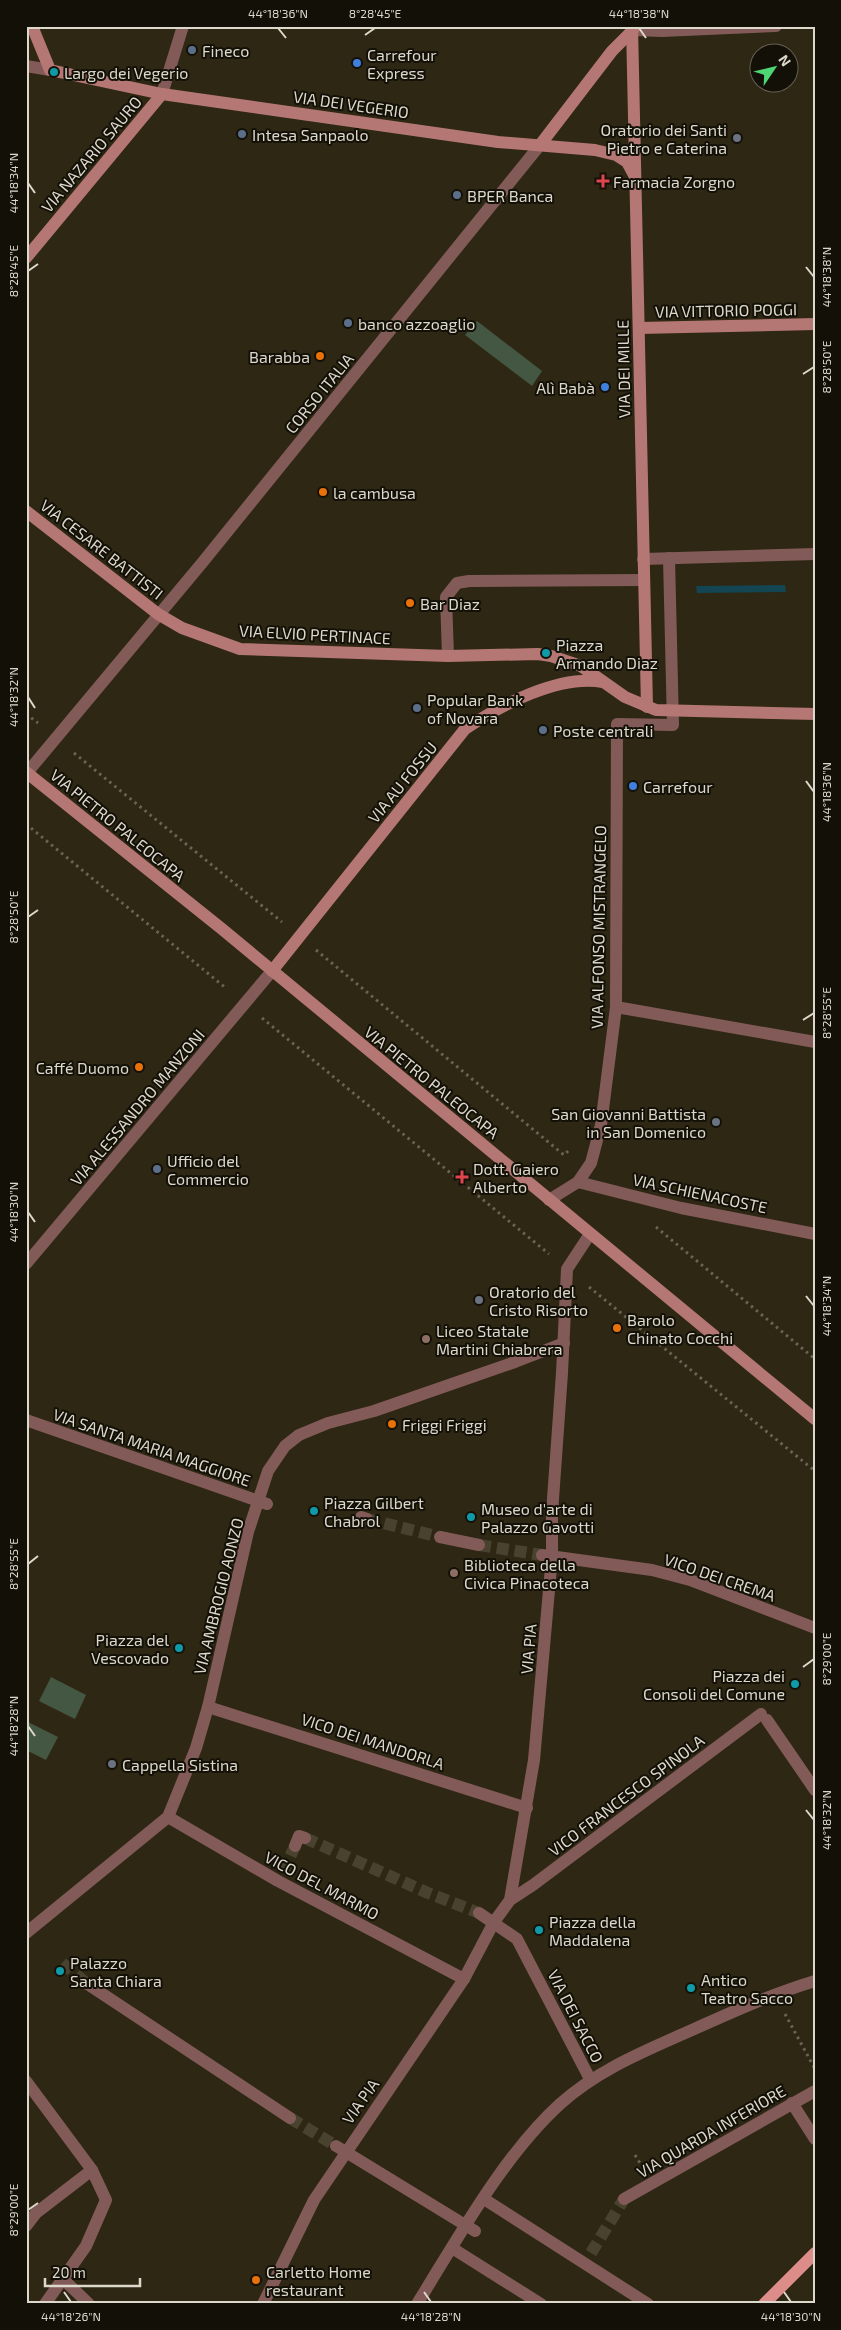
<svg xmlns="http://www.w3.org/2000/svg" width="841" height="2330" viewBox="0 0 841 2330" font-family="'Exo 2',sans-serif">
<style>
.green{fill:#445743}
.water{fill:#144553}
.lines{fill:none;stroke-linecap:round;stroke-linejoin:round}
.street-tunnel{stroke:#48422f;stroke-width:12;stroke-dasharray:12 6;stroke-linecap:butt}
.path{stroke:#6b6453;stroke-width:3;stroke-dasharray:2.5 4;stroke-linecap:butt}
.lane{stroke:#825b59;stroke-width:12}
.street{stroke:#825b59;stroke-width:12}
.secondary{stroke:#b57774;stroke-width:12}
.primary{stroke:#dc8c89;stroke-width:12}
.ticks{fill:none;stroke:#ddd8cc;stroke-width:2}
.service-dot{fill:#5c6f8a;stroke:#131008;stroke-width:2}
.shop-dot{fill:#3f7fe0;stroke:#131008;stroke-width:2}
.culture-dot{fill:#0f9aa8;stroke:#131008;stroke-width:2}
.worship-dot{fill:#6b7280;stroke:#131008;stroke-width:2}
.health-dot{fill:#e0444e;stroke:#131008;stroke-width:2}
.food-dot{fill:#e8710a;stroke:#131008;stroke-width:2}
.education-dot{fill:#8d6e63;stroke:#131008;stroke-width:2}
.labels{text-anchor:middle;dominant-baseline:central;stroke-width:4;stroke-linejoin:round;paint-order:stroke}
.poi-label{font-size:16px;fill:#ddd8cc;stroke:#131008;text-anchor:start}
.street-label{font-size:16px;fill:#ddd8cc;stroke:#131008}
.neatline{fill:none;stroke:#ddd8cc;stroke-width:2}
.ticks-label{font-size:12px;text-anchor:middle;fill:#ddd8cc}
</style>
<rect width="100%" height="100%" fill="#2e2713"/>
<!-- green -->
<g class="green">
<polygon points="477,321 542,371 532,386 465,335"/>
<polygon points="51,1677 86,1695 75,1719 39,1701"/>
<polygon points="28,1722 58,1737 46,1760 26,1750 26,1726"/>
</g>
<!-- water -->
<polygon class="water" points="785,585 786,592 697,593 696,586"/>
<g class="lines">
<!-- street-tunnel -->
<g class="street-tunnel">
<polyline points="367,1519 440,1537"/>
<polyline points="479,1545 542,1555"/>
<polyline points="305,1838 428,1893 479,1913"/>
<polyline points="283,1872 295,1846"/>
<polyline points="62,1963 86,1983"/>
<polyline points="290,2118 336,2146"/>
<polyline points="591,2253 624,2199"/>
</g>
<!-- path -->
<g class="path">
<polyline points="26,714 38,723"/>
<polyline points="74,753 282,922"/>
<polyline points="26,824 227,989"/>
<polyline points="316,950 564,1155 570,1149"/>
<polyline points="262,1018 549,1254"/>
<polyline points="656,1227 815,1359"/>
<polyline points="589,1287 815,1471"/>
<polyline points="785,2014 815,2069"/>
<polyline points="635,2155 640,2163"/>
</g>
<!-- lane -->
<g class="lane">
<polyline points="162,94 183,26"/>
<polyline points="448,656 446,597 457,583 469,581 644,580"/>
</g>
<!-- street -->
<g class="street">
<polyline points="633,30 662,31 776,26"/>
<polyline points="26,66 50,70"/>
<polyline points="643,559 815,554"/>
<polyline points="26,774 202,563 540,145"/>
<polyline points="616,1007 815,1042"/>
<polyline points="578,1182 681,1208 815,1234"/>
<polyline points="549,1200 578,1182 591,1163 601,1125 616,1007 617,724 673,725 669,558"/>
<polyline points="26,1264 272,971"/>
<polyline points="26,1420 267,1504"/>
<polyline points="361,1517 367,1519"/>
<polyline points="440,1537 479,1545"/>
<polyline points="542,1555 652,1570 690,1580 815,1628"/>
<polyline points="208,1707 527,1808"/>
<polyline points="767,1720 815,1790"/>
<polyline points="168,1817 278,1881 464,1979"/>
<polyline points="295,1846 299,1836 305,1838"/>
<polyline points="510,1900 533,1885 761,1714"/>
<polyline points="479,1913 517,1939 590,2079"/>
<polyline points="26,1933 168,1817 196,1748 208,1707 248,1532 268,1471 285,1446 299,1435 328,1423 374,1411 515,1362 564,1343"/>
<polyline points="86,1983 290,2118"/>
<polyline points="26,2081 92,2170 106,2200 86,2246 45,2304"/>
<polyline points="792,2103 815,2139"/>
<polyline points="336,2146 475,2231"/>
<polyline points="484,2199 648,2304"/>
<polyline points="624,2199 815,2091"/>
<polyline points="26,2226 36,2213 92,2170"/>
<polyline points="452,2248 541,2304"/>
<polyline points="63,2279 89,2304"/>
<polyline points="263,2304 314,2200 464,1979 494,1922 510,1900 534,1760 552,1556 552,1513 562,1373 567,1269 590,1234"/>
<path d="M417,2304C458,2238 503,2156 560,2104C599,2069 645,2051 692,2030C732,2012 772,1994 815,1981"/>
</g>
<!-- secondary -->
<g class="secondary">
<polyline points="32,26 50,70 162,94 498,142 595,150 616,155 627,162 634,175"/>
<polyline points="632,26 647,707"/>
<polyline points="540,145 612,51 633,30"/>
<polyline points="26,258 162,94"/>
<polyline points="639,328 815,324"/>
<polyline points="26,511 158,614 182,628 240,649 448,656 538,654 551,656 581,666 625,697 656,710 815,714"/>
<polyline points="26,772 222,929 815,1419"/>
<path d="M272,971L465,729C501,705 559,674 603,682"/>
</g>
<!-- primary -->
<polyline class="primary" points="764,2304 815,2253"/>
</g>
<!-- ticks -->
<path class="ticks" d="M278,28L286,38M639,28L646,38M365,35L375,28M28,183L35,193M806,267L814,277M28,271L38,264M803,374L814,367M28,697L35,708M806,781L814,792M28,917L38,910M803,1020L814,1013M28,1212L35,1222M806,1296L814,1306M28,1564L38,1556M803,1667L814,1659M28,1726L35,1736M806,1810L814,1820M28,2210L38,2203M64,2292L71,2302M424,2292L431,2302M784,2292L791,2302"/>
<!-- markers -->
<g class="service-dot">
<circle cx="192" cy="50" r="5"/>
<circle cx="242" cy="134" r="5"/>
<circle cx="457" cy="195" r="5"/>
<circle cx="348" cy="323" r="5"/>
<circle cx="417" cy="708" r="5"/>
<circle cx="543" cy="730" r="5"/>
<circle cx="157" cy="1169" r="5"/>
</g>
<g class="shop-dot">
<circle cx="357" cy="63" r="5"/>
<circle cx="605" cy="387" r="5"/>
<circle cx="633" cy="786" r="5"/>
</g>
<g class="culture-dot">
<circle cx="54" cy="72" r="5"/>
<circle cx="546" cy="653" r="5"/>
<circle cx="314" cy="1511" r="5"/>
<circle cx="471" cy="1517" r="5"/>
<circle cx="179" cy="1648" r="5"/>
<circle cx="795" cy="1684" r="5"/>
<circle cx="539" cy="1930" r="5"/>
<circle cx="60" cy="1971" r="5"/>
<circle cx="691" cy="1988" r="5"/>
</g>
<g class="worship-dot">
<circle cx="737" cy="138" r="5"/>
<circle cx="716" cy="1122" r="5"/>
<circle cx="479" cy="1300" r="5"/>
<circle cx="112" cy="1764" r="5"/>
</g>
<g class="health-dot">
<path d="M600.5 173.5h5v5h5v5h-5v5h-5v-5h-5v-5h5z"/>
<path d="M459.5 1169.5h5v5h5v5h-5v5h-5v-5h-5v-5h5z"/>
</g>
<g class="food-dot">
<circle cx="320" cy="356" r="5"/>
<circle cx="323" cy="492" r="5"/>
<circle cx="410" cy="603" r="5"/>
<circle cx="139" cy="1067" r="5"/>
<circle cx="617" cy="1328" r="5"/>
<circle cx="392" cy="1424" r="5"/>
<circle cx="256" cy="2280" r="5"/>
</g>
<g class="education-dot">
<circle cx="426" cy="1339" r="5"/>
<circle cx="454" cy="1573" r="5"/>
</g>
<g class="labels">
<!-- poi labels -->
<g class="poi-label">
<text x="202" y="50">Fineco</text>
<text x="367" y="54">Carrefour<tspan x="367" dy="18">Express</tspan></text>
<text x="64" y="72">Largo dei Vegerio</text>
<text x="727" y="129" text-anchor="end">Oratorio dei Santi<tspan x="727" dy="18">Pietro e Caterina</tspan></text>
<text x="252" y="134">Intesa Sanpaolo</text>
<text x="613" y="181">Farmacia Zorgno</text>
<text x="467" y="195">BPER Banca</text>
<text x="358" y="323">banco azzoaglio</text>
<text x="310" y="356" text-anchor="end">Barabba</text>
<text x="595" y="387" text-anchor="end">Alì Babà</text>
<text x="333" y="492">la cambusa</text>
<text x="420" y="603">Bar Diaz</text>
<text x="556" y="644">Piazza<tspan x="556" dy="18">Armando Diaz</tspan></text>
<text x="427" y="699">Popular Bank<tspan x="427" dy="18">of Novara</tspan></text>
<text x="553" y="730">Poste centrali</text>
<text x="643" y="786">Carrefour</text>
<text x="129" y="1067" text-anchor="end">Caffé Duomo</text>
<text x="706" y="1113" text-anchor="end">San Giovanni Battista<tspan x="706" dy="18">in San Domenico</tspan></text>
<text x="167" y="1160">Ufficio del<tspan x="167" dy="18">Commercio</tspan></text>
<text x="473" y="1168">Dott. Gaiero<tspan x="473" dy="18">Alberto</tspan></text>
<text x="489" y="1291">Oratorio del<tspan x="489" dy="18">Cristo Risorto</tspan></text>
<text x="627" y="1319">Barolo<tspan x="627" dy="18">Chinato Cocchi</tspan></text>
<text x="436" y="1330">Liceo Statale<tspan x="436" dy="18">Martini Chiabrera</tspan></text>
<text x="402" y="1424">Friggi Friggi</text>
<text x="324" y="1502">Piazza Gilbert<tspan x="324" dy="18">Chabrol</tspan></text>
<text x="481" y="1508">Museo d'arte di<tspan x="481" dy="18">Palazzo Gavotti</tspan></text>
<text x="464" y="1564">Biblioteca della<tspan x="464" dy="18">Civica Pinacoteca</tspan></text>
<text x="169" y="1639" text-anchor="end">Piazza del<tspan x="169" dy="18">Vescovado</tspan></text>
<text x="785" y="1675" text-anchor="end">Piazza dei<tspan x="785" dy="18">Consoli del Comune</tspan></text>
<text x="122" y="1764">Cappella Sistina</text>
<text x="549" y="1921">Piazza della<tspan x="549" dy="18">Maddalena</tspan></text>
<text x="70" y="1962">Palazzo<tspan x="70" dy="18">Santa Chiara</tspan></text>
<text x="701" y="1979">Antico<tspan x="701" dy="18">Teatro Sacco</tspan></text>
<text x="266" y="2271">Carletto Home<tspan x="266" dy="18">restaurant</tspan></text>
</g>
<!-- street labels -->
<g class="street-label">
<text transform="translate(351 104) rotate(8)">VIA DEI VEGERIO</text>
<text transform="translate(91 154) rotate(-50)">VIA NAZARIO SAURO</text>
<text transform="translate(726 310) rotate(-1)">VIA VITTORIO POGGI</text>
<text transform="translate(623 369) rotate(-91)">VIA DEI MILLE</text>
<text transform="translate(319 393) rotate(-51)">CORSO ITALIA</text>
<text transform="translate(102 549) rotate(38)">VIA CESARE BATTISTI</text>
<text transform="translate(315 634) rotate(3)">VIA ELVIO PERTINACE</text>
<text transform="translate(402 782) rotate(-51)">VIA AU FOSSU</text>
<text transform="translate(118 825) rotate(39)">VIA PIETRO PALEOCAPA</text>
<text transform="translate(598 927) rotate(-89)">VIA ALFONSO MISTRANGELO</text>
<text transform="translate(432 1082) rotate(39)">VIA PIETRO PALEOCAPA</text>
<text transform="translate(137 1107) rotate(-50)">VIA ALESSANDRO MANZONI</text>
<text transform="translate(700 1193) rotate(12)">VIA SCHIENACOSTE</text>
<text transform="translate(152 1447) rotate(19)">VIA SANTA MARIA MAGGIORE</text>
<text transform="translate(720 1577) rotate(19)">VICO DEI CREMA</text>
<text transform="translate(218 1596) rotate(-76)">VIA AMBROGIO AONZO</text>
<text transform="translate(528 1649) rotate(-85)">VIA PIA</text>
<text transform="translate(373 1741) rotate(18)">VICO DEI MANDORLA</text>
<text transform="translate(626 1795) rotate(-37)">VICO FRANCESCO SPINOLA</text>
<text transform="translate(322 1885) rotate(28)">VICO DEL MARMO</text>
<text transform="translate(576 2016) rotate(63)">VIA DEI SACCO</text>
<text transform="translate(360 2101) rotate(-55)">VIA PIA</text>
<text transform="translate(711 2131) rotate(-30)">VIA QUARDA INFERIORE</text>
</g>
</g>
<!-- border -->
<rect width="841" height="2330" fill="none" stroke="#131008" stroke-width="55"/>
<!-- north arrow -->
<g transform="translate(774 68) rotate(55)"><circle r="24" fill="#131008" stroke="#646056"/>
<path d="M0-4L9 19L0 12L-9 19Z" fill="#4ed675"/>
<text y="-8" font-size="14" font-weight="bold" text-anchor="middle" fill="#ddd8cc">N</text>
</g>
<!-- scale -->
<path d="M45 2278v8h95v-8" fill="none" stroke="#ddd8cc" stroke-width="2.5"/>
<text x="52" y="2278" font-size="15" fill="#ddd8cc" stroke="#131008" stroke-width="4" paint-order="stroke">20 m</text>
<rect x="28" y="28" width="786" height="2274" class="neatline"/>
<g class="ticks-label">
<text x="278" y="18">44°18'36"N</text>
<text x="375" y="18">8°28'45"E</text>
<text x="639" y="18">44°18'38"N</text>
<text transform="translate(14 183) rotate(-90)" y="4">44°18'34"N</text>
<text transform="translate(14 271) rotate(-90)" y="4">8°28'45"E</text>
<text transform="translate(827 277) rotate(-90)" y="4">44°18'38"N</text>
<text transform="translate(827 367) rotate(-90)" y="4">8°28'50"E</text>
<text transform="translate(14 697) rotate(-90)" y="4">44°18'32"N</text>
<text transform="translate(827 792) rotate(-90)" y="4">44°18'36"N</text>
<text transform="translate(14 917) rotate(-90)" y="4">8°28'50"E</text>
<text transform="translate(827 1013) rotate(-90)" y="4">8°28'55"E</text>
<text transform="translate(14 1212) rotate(-90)" y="4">44°18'30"N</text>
<text transform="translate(827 1306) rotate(-90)" y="4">44°18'34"N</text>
<text transform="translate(14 1564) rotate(-90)" y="4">8°28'55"E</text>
<text transform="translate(827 1659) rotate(-90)" y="4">8°29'00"E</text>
<text transform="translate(14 1726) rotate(-90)" y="4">44°18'28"N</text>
<text transform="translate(827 1820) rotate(-90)" y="4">44°18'32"N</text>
<text transform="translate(14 2210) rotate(-90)" y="4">8°29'00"E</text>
<text x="71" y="2321">44°18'26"N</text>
<text x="431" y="2321">44°18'28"N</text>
<text x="791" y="2321">44°18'30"N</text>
</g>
</svg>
